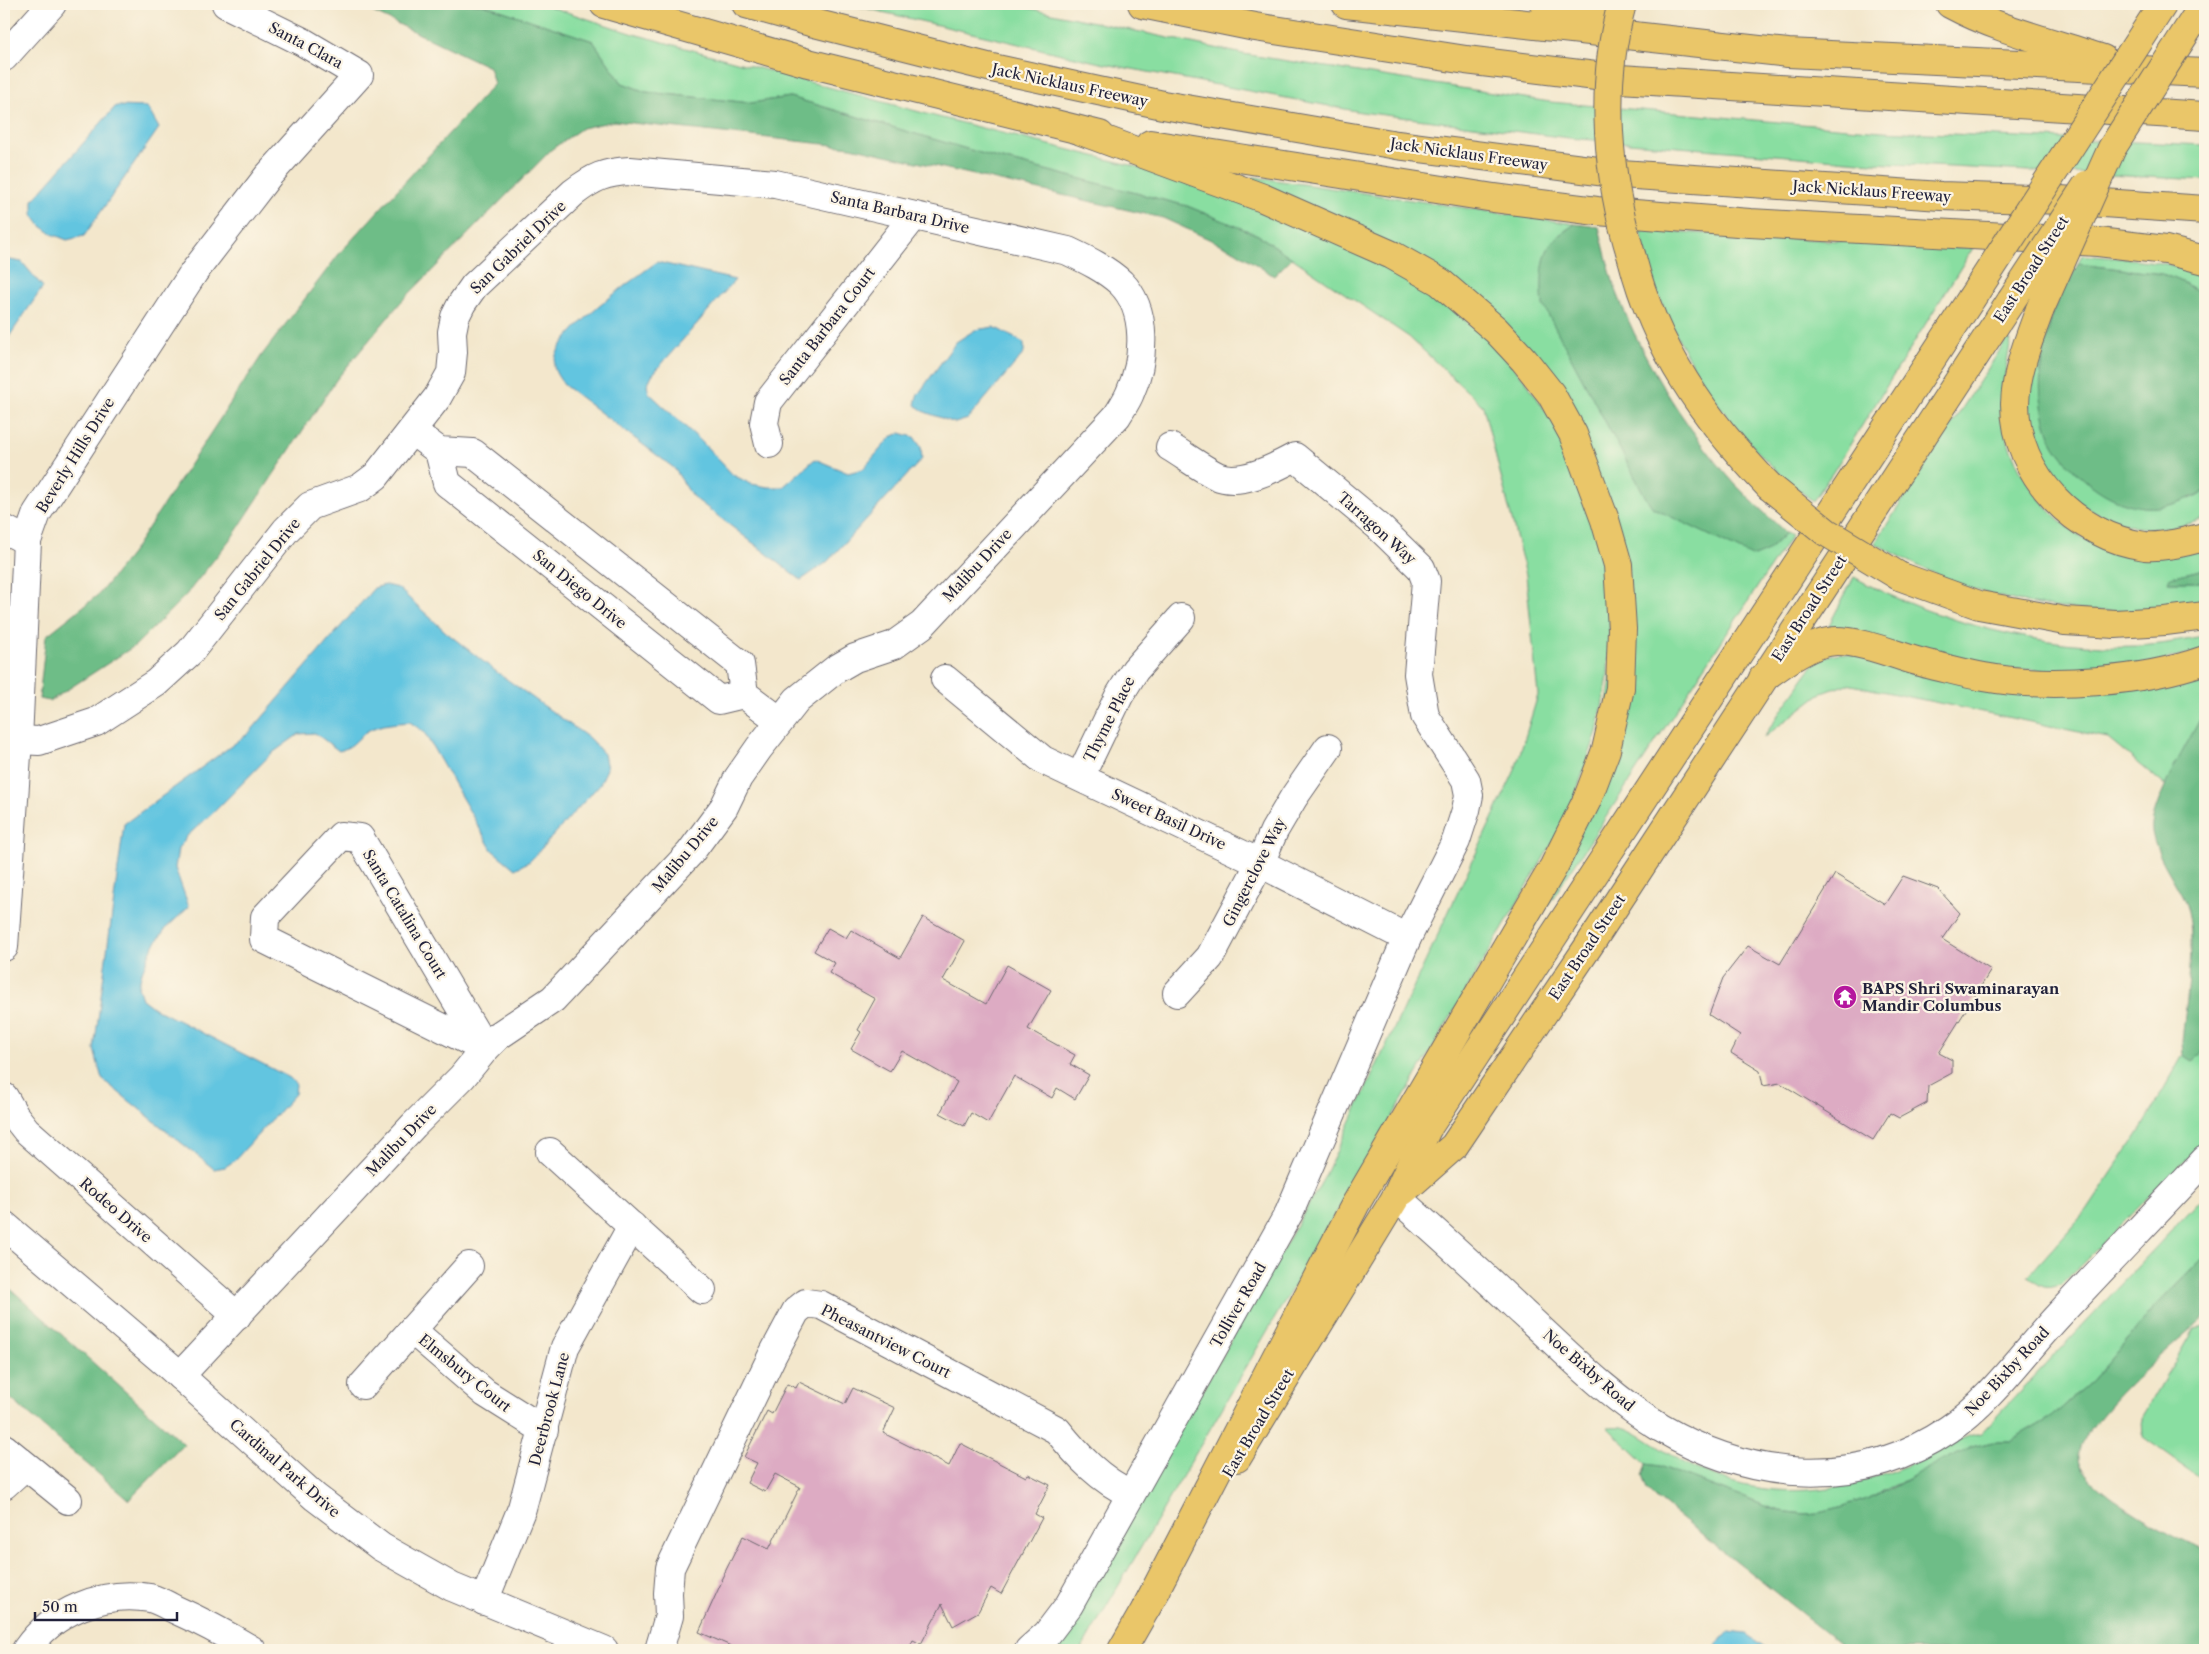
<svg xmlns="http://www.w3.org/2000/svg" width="2209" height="1654" viewBox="0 0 2209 1654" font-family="'Libre Caslon Text',serif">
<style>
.green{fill:#89dea1;stroke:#56806e}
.forest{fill:#6ebd87;stroke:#487061}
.water{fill:#62c5e0;stroke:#42748e}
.building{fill:#ddabc3}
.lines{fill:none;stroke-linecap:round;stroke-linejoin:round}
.minor-casing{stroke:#6b676e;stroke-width:30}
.major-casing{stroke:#6b676e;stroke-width:30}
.highway-casing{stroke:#6b676e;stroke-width:30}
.minor{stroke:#fff;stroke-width:28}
.major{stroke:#eac669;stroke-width:28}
.highway{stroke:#eac669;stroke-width:28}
.major-bridge-casing{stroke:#6b676e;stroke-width:30;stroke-linecap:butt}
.highway-bridge-casing{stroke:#6b676e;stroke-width:30;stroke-linecap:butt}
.major-bridge{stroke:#eac669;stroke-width:28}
.highway-bridge{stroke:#eac669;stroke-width:28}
.labels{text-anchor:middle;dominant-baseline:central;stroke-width:4.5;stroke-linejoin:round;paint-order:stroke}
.street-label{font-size:15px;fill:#22223b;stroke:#fcf5e5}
.poi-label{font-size:15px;font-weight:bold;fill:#22223b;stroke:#fcf5e5;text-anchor:start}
</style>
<rect width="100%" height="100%" fill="#fcf5e5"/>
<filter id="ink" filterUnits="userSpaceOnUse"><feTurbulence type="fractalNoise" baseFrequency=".02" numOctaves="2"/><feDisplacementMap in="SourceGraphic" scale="10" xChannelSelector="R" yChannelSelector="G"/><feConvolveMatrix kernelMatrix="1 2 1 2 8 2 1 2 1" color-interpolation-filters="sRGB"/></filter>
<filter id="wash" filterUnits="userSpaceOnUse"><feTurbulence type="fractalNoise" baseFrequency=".0096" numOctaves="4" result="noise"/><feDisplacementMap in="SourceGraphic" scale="20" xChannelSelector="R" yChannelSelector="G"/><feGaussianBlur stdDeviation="1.12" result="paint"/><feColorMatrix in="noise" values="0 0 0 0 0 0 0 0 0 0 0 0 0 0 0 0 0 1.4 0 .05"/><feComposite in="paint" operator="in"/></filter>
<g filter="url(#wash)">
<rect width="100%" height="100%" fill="#f3e7cc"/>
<!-- green -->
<g class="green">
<polygon points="482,4 542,4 634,34 938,117 1158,172 1304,227 1389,267 1436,297 1483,334 1525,380 1560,433 1602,545 1610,602 1608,677 1597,732 1568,816 1081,1650 1044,1650 1173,1441 1325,1176 1515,770 1538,695 1526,575 1483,406 1409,337 1258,235 1187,206 994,157 790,97 751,103 646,92 622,83 593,41"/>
<polygon points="848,4 1010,4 1243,54 1550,102 1881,131 2205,145 2205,180 1873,163 1569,138 1361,112 1100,63"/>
<polygon points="1254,177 1575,224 1559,235 1766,552 1786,533 1791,536 1529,934 1593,807 1627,561 1513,331 1253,185"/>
<path d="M1640,230L1973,248L1833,472L1813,501C1741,447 1686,370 1655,286C1649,268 1645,249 1640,230Z"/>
<path d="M2082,255C2124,259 2167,259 2205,276V295L2186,284L2162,274L2078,264Z"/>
<polygon points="2056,303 2041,366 2041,398 2049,432 2190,499 2205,491 2205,519 2180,526 2158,529 2135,527 2112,520 2085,507 2073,498 2056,480 2040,456 2032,438 2027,385"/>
<path d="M2007,339L2011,341C1999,398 1996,437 2031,487C2046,509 2062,525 2085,539L2205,550V569L2170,577L2169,582H2205V603C2181,606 2157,610 2133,611C2082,613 2028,606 1979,591C1942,580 1909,561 1875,543Z"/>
<path d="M1854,577C1933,622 2047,650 2137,646C2160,645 2183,640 2205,637V650L2159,662L2061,671L1990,668L1831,629L1828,627Z"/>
<polygon points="1840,653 1854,655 1910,673 2205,673 2205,710 2166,786 2108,738 1847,684 1820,694 1763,738 1813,665 1827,656"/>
<path d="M2205,1050V1141L2062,1284C2045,1291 2041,1287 2028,1276L2087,1210L2142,1127L2183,1055L2192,1061Z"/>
<path d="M2205,1195V1256L2152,1310L2093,1380L2052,1417L2011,1441H1997L1972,1447L1869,1498L1844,1507L1818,1513L1805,1514L1779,1511L1659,1466L1646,1464L1607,1427C1611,1427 1617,1426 1622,1427C1635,1429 1667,1454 1681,1461C1703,1473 1727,1482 1752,1487C1810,1498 1873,1483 1926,1457C1944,1448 1960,1437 1981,1433Z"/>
<polygon points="2205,1326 2205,1481 2143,1437 2142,1418 2194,1328"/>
</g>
<!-- forest -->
<g class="forest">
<polygon points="356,4 482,4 593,41 622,83 646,92 751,103 790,97 994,157 1187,206 1258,235 1292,258 1274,276 1235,251 1163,218 851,147 614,121 582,128 552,149 400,303 336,380 235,533 186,595 136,645 50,701 39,699 46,636 99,594 131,554 262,355 339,254 494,84 489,67"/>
<path d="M1575,224L1599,227C1603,244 1607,261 1612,278C1636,351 1683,425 1734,483C1750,500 1768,516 1786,533L1766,552L1754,557L1653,508L1646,498L1543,305C1541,290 1541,265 1547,251C1552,239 1565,231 1575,224Z"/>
<path d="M2078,264L2163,274L2186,284L2205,295V491C2191,498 2175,505 2159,507C2118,511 2082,483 2059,452C2048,438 2043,416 2041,398C2038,370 2047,332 2056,305C2061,291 2071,277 2078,264Z"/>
<polygon points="2205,569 2205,582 2168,582 2170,577"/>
<path d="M2205,710V1050L2192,1061L2183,1055L2182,1042C2185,1007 2198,936 2186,905C2177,882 2156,857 2152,832C2148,807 2193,734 2205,710Z"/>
<path d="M2205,1256V1317C2178,1340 2075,1424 2079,1459C2082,1489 2178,1539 2205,1550V1650H1848L1656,1498L1647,1489L1642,1476L1646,1464L1659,1466L1779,1511L1805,1514L1818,1513L1844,1507L1869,1498L1892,1488L1938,1462L1972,1447L1997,1441H2011L2052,1417L2093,1380L2152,1310Z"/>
<polygon points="4,1283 184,1444 129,1500 4,1393"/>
</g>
<!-- water -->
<g class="water">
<polygon points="116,106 147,107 159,128 84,236 67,240 52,234 41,226 33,215 33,200"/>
<polygon points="4,259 22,262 43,287 4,344"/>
<path d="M657,262L735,280L652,375L647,385L649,393L702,442L733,475L751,484L768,487H783L815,459L848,473L863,469L891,437L900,433L914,437L921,447L922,459L826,563L801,580L692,496L674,468L564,385C560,379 554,372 554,365C553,335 634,279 657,262Z"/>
<polygon points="994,327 1024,343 1024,353 968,419 955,423 925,412 915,405 917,396 956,342 975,330"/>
<path d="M385,585L398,588L447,633L498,673L589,738L604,754L607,769L600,784L530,861L515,869L492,850L424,732L410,722C397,723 381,724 369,730C357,737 356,746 339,751L315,733L299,734L271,754L214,812L187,836L178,849L175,868L189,907L166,928L152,948L142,972L138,987L142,999L154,1008L290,1078L296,1084L295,1094L234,1161L225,1167L214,1169L102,1079L94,1049L124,824L249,733L374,588Z"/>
<polygon points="1730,1632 1746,1634 1769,1650 1713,1650 1722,1637"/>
</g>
<g id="blocks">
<!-- building -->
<g class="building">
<polygon points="1835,874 1885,904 1903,876 1938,889 1960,913 1942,939 1991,970 1939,1053 1952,1060 1952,1073 1928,1086 1927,1103 1899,1118 1890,1113 1873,1140 1780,1083 1763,1086 1760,1071 1731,1053 1740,1035 1709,1015 1723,978 1748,946 1780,964"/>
<polygon points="923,917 965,941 943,980 986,1004 1007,965 1051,990 1028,1029 1075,1055 1070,1064 1089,1075 1075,1099 1057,1088 1052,1098 1014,1076 988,1123 971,1113 964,1126 940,1113 957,1082 902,1051 890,1071 851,1049 861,1032 858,1030 875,999 829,973 835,963 814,951 828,928 846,938 851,930 900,958"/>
<polygon points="799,1382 845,1404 853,1388 895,1408 883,1433 949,1466 960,1443 1026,1477 1028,1474 1050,1485 1035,1514 1042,1518 1001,1594 991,1588 978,1612 953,1626 942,1604 921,1644 913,1640 908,1650 740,1650 699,1632 722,1581 721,1580 743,1536 769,1549 800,1487 775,1474 765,1492 747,1483 757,1463 744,1457 767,1411 772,1414 787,1384 796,1388"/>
</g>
</g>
</g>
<g filter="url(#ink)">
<use href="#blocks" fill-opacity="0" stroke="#6b676e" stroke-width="1"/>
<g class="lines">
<!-- minor casing -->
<g class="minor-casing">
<g id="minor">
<polyline points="4,57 52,4"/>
<polyline points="412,431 439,451 473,453 740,664 744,694 780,721"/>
<polyline points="769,444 764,423 768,402 914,216"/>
<polyline points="439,451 447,483 719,700 744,694"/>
<polyline points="4,529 27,541"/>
<polyline points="945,679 1043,760 1260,863 1407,938"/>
<path d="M18,740L39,741L96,722L156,683L190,652L286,530L310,506L360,488L376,476L437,398L451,373L453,352L452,332L455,317L462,303L474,286L573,193C594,177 605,172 630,171L775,184L1068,251C1087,260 1106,269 1121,283C1148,310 1145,360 1130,393C1127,401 1121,409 1117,416L922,625L894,645L855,658L836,669L797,700L759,748L738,778L724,807L690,853L553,999L498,1036L485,1049L462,1077L414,1125L180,1376"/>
<polyline points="1080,777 1119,696 1135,670 1181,618"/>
<polygon points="341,836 360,838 485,1049 264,939 265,917"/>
<polyline points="4,947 18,740 27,541 37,513 194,272 268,176 359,75 303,42 226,4"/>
<polyline points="1177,993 1210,957 1260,863 1274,831 1294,797 1328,748"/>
<polyline points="4,1097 15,1116 26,1130 237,1316"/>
<polyline points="550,1152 702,1290"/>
<path d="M1396,1197C1439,1235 1481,1273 1522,1312C1566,1352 1609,1397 1661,1428C1752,1481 1858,1491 1949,1429C1991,1400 2021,1356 2056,1318C2105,1265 2156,1213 2205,1160"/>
<polyline points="4,1225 168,1365 315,1497 381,1547 452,1587 604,1650"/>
<polyline points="412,1330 485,1393 544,1430"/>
<polyline points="363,1385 469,1266"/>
<polyline points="4,1448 68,1500"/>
<polyline points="4,1485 25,1466"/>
<polyline points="484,1601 522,1508 565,1347 632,1226"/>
<path d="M26,1650C53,1611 103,1590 150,1598C158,1600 167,1605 174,1609C201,1621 227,1635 252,1650"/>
<path d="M659,1650L669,1616L668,1593L670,1568L772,1356L796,1311L806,1303L821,1305L1057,1430C1078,1456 1100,1480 1131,1494"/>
<path d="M1029,1650L1047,1634L1069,1605L1289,1213L1407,938L1456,841L1466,810L1469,795L1466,780L1425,716L1418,674L1426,581L1421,568L1378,526L1295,457C1275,468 1240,486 1217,476C1201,468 1185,456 1170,447"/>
</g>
</g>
<!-- major casing -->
<g class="major-casing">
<g id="major">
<polyline points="1403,1191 1454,1146 1590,944 2011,301"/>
<polyline points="1237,1458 1396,1197 1427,1129 1971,299"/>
<polyline points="1122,1650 1157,1589"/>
</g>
</g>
<!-- highway casing -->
<g class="highway-casing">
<g id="highway">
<polyline points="604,4 808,63 1100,135"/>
<polyline points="746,4 814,23 992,68 1163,105 1397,145 1621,174 1941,196 2060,200 2205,210"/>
<polyline points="1142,4 1255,27 1466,60 1620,79 2205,116"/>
<polyline points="1346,4 1788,53 2205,73"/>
<polyline points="1544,4 1595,18"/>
<path d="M1950,4C1998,30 2052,42 2103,59"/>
<polyline points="1081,131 1263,198 1392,255 1440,282 1496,330 1524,360 1551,394 1573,434 1605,520 1618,565 1622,629 1620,688 1606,750 1587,800 1554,866 1355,1205 1146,1608"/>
<polyline points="1150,144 1494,198 1597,211 1750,223 2098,242 2166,250 2205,260"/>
<path d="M1632,258C1655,349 1705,420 1769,486"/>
<path d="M2040,309C2029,339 2016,371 2015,404C2015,475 2077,537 2145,546C2164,548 2187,541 2205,537"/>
<polyline points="1899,576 1979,605 2065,621 2115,624 2165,621 2205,616"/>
<path d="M1763,678C1782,664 1813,641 1837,641C1865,641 1904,659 1932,665C1949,669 1967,674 1984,677C2049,689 2143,682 2205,660"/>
</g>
</g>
<!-- minor -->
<use href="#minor" class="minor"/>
<!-- major -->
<use href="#major" class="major"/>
<!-- highway -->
<use href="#highway" class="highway"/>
<!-- major-bridge casing -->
<g class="major-bridge-casing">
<g id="major-bridge">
<polyline points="1971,299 2163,4"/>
<polyline points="2011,301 2087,185"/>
</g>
</g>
<!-- highway-bridge casing -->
<g class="highway-bridge-casing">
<g id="highway-bridge">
<path d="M1622,4C1599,86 1607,178 1632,258"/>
<polyline points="2040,309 2112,148 2204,4"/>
<polyline points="1769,486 1826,532 1899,576"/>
</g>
</g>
<!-- major-bridge -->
<use href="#major-bridge" class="major-bridge"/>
<!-- highway-bridge -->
<use href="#highway-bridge" class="highway-bridge"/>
</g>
</g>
<!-- icons -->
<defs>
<g id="temple-disc" transform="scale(1.25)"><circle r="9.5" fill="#b5179e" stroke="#fcf5e5"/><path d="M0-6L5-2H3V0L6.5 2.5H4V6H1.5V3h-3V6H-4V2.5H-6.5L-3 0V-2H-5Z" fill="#fff"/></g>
</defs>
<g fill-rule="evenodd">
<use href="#temple-disc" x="1845" y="997"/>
</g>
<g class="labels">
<!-- street labels -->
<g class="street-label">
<text transform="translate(306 45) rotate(28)">Santa Clara</text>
<text transform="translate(1070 85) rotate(12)">Jack Nicklaus Freeway</text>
<text transform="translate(1469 154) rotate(8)">Jack Nicklaus Freeway</text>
<text transform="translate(1872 191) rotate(4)">Jack Nicklaus Freeway</text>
<text transform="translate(900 212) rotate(13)">Santa Barbara Drive</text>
<text transform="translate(518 247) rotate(-44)">San Gabriel Drive</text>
<text transform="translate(2031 269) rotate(-57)">East Broad Street</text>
<text transform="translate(827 326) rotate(-52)">Santa Barbara Court</text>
<text transform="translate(75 455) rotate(-58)">Beverly Hills Drive</text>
<text transform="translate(1377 528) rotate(42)">Tarragon Way</text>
<text transform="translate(977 565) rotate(-47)">Malibu Drive</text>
<text transform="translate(257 569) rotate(-51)">San Gabriel Drive</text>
<text transform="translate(580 589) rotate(39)">San Diego Drive</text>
<text transform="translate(1809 608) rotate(-57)">East Broad Street</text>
<text transform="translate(1109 719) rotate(-63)">Thyme Place</text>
<text transform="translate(1169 819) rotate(25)">Sweet Basil Drive</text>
<text transform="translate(685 854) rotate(-50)">Malibu Drive</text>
<text transform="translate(1254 872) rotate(-63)">Gingerclove Way</text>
<text transform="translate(405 914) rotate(59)">Santa Catalina Court</text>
<text transform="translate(1587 947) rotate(-56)">East Broad Street</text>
<text transform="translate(401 1140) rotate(-46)">Malibu Drive</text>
<text transform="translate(116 1210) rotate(41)">Rodeo Drive</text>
<text transform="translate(1238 1305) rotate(-60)">Tolliver Road</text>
<text transform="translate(886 1341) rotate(27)">Pheasantview Court</text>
<text transform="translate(1589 1370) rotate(41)">Noe Bixby Road</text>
<text transform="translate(2007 1371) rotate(-47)">Noe Bixby Road</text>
<text transform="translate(465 1373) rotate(39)">Elmsbury Court</text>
<text transform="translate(549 1409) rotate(-75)">Deerbrook Lane</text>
<text transform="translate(1258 1423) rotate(-59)">East Broad Street</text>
<text transform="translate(285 1468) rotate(41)">Cardinal Park Drive</text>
</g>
<!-- poi labels -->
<g class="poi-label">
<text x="1862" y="988">BAPS Shri Swaminarayan<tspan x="1862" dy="17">Mandir Columbus</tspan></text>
</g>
</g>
<!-- margin -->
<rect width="2209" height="1654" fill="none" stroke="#fcf5e5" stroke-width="20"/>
<!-- scale -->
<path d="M35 1612v8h142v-8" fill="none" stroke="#22223b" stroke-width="2.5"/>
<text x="42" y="1612" font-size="15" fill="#22223b" stroke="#fcf5e5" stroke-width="4" paint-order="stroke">50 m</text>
</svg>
